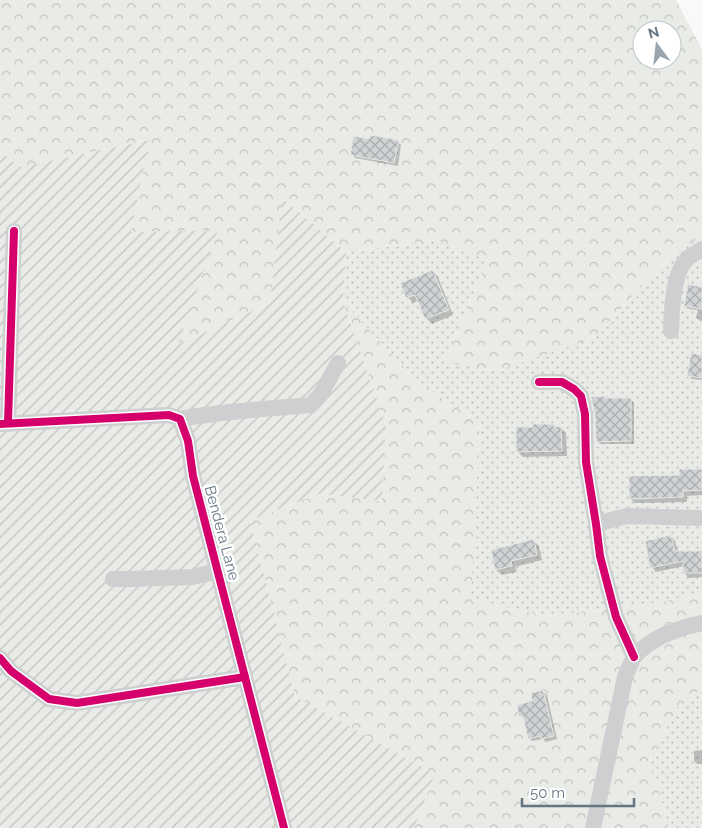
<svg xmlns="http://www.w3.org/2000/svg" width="702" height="828" viewBox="0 0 702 828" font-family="Raleway,sans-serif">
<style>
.grass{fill:url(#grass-dots)}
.forest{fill:url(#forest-crowns);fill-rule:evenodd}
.garden{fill:url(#garden-furrows)}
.shadow{fill:#0003}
.building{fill:url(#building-cross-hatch);stroke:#e8e8e8}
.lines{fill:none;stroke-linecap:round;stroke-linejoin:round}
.minor{stroke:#cecfd0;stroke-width:16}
.cycleway-casing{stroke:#fff;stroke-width:11}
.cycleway{stroke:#d6006c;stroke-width:8}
.labels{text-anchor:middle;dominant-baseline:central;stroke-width:5;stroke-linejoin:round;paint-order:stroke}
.street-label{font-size:15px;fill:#657683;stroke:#fff}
</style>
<defs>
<pattern id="grass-dots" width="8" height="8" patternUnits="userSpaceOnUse" patternTransform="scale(1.25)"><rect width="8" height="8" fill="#e8ebe6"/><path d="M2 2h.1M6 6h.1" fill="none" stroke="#c0c3c0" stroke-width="1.8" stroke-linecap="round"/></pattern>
<pattern id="forest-crowns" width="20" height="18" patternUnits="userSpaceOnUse" patternTransform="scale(1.25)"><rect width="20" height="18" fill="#e8ebe6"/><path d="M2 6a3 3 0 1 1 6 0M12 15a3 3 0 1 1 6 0" fill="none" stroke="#c0c3c0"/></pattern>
<pattern id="garden-furrows" width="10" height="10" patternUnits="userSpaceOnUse" patternTransform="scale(1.25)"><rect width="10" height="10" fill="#e8ebe6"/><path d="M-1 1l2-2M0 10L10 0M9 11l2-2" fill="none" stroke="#c0c3c0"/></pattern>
<pattern id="building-cross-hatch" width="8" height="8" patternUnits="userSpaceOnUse" patternTransform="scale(1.25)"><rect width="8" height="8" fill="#d0d2d3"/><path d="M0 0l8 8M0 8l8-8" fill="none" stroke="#acafb1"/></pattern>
</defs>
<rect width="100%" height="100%" fill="#f9f9f9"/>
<!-- grass -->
<g class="grass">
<polygon points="702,237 702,592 663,602 548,616 470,600 480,423 419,383 343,302 346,252 436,240 488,259 445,362 594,338 662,264 698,238"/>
<polygon points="702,689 702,828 669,828 650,758 680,703"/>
</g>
<!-- forest -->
<g class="forest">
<path d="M0,0H676L702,50V237L698,238L662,264L594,338L497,371L445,362L488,259L435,240L346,252L283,199L270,303L177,344L131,232L148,140L21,167L0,151ZM642,30H672V60H642Z"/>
<polygon points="343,302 419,383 480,423 471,600 548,616 663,602 702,592 702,689 680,703 650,758 669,828 414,828 435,774 295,696 250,520 319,494 382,501 386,425"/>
</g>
<!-- garden -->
<polygon class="garden" points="149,140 131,232 218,230 178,344 270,303 282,198 346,252 343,302 386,425 382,501 319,494 250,520 295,696 435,774 414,828 0,828 0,151 21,167"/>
<!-- shadow -->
<g class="shadow">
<polygon points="370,140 398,142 401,145 398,166 355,158 352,155"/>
<polygon points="433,271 438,277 453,315 432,324 426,318 419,300 413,303 408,297"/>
<polygon points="702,288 702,321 700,321 696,317 698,310 689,309 685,305"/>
<polygon points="702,357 702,380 692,379 688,375"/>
<polygon points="605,398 607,400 630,399 634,403 634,444 600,444 597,441"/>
<polygon points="554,425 556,428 561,428 566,433 567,456 523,457 517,451 534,428"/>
<polygon points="702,470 702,495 687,496 687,502 635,503 630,498 680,476"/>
<polygon points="671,536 675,541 678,552 702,552 702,577 689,578 684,573 684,566 656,572 652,567"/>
<polygon points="534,541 539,546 542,560 515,567 517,572 502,575 496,570 492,551"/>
<polygon points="543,692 547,695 557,739 546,742 543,739 532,741 529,738 525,719 520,716"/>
<polygon points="702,750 702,764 697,764 694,761 694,751"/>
</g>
<!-- building -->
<g class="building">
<polygon points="370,135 399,140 394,163 350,155 354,136 369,139"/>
<polygon points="433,270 449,310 425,319 415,295 406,298 400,283"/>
<polygon points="688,284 702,287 702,309 684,306"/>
<polygon points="691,353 702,355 702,378 687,376"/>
<polygon points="605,396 605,398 631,398 631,441 596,442 595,414 591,397"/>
<polygon points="533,424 554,424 554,427 561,426 562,451 516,452 516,427 533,427"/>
<polygon points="679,469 702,469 702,490 683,491 683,497 629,499 629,476 679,475"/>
<polygon points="671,535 675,551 702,551 702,573 683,573 683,561 650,568 645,541"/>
<polygon points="534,539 537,555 511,561 512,566 495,570 491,550"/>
<polygon points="543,690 554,736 541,739 540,736 528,739 523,716 519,717 517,705 532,701 531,693"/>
</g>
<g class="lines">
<!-- minor -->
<g class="minor">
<path d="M671,331C672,310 672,273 688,258C692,255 698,252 702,249"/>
<polyline points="539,382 562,382 574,389 581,396 585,414 586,462 596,524 600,556 616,617 634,657"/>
<path d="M180,419C223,411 267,409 311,405L321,394L338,363"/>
<polyline points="8,423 14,231"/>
<polyline points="0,424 169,415 180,419 188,441 193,476 284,828"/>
<polyline points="596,524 627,516 702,518"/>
<polyline points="113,579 129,579 192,577 218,571"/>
<polyline points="0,658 11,671 49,699 77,703 245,677"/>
<path d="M593,828L625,677C628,670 631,661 636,655C653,636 678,628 702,623"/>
</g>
<!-- cycleway casing -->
<g class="cycleway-casing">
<g id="cycleway">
<polyline points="539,382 562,382 574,389 581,396 585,414 586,462 596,524 600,556 616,617 634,657"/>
<polyline points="8,423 14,231"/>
<polyline points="0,424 169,415 180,419 188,441 193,476 284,828"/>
<polyline points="0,658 11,671 49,699 77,703 245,677"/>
</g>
</g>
<!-- cycleway -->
<use href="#cycleway" class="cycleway"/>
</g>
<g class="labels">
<!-- street labels -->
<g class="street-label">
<text transform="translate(222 533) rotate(75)">Bendera Lane</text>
</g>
</g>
<!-- north arrow -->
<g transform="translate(657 45) rotate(345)"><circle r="24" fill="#ffffff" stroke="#c1c8cd"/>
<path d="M0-4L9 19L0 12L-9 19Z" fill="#99a4ac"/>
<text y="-8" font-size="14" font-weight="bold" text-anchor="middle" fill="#657683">N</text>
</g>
<!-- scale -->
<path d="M522 798v8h112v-8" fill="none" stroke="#657683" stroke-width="2.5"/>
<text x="530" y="798" font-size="15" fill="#657683" stroke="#ffffff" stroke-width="4" paint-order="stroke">50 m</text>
</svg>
